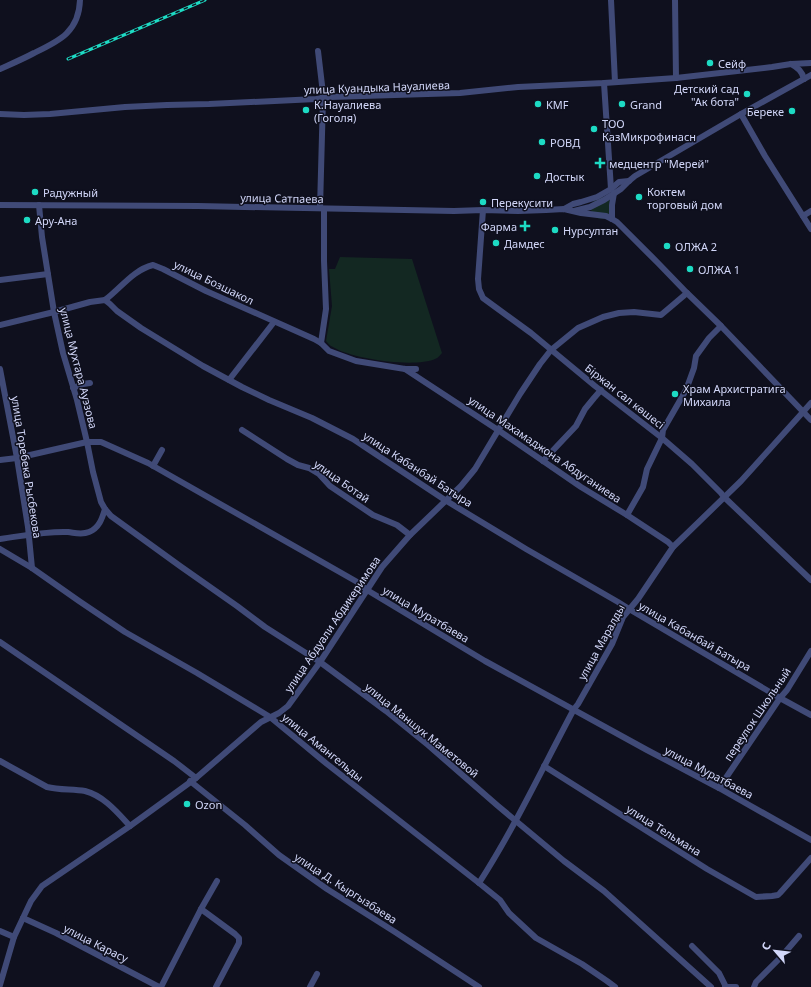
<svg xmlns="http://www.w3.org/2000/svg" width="811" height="987" viewBox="0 0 811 987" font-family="'Noto Sans',sans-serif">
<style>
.green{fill:#132822}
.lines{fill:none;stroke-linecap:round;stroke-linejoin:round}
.minor{stroke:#404a77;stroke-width:6}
.rail-casing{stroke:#1ddbc4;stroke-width:3}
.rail{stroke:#0f101e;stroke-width:1.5;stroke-dasharray:4.5;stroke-linecap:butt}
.poi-dot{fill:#1ddbc4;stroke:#0f101e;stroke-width:1.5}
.labels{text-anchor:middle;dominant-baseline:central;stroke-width:3;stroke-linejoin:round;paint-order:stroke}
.poi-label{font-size:11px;fill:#d2d7f9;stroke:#0f101e;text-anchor:start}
.street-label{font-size:11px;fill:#d2d7f9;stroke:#0f101e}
</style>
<rect width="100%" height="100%" fill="#0f101e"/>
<!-- green -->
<g class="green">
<circle cx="602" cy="208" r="11"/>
<path d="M340,257L412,259L440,347L442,353C440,355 438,358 435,359C414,368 352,359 333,347C330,346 328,343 326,341L332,306L329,269H335Z"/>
</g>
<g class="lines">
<!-- minor -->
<g class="minor">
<polyline points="611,0 615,82"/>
<polyline points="675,0 676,78"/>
<polyline points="318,51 322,85 323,98 320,208"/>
<path d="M791,64C798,68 802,71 804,79"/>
<path d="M0,69C11,64 23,59 34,53C59,41 79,32 80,0"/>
<polyline points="604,83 611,189"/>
<polyline points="0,114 24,115 50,114 125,107 167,105 209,104 316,99 330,97 460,93 518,87 604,83 676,78 772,67 791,64 811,63"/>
<polyline points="741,114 765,156 811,229"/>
<polyline points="0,205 198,206 454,211 483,210 518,211 546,210 564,209 581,213 606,216 612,219 617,222 658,263 687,293 721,326 811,420"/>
<polyline points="39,205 42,237 54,312 63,353 77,400 87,442 93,472 101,502 105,509 111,516 180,566 237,606 265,627 320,662 386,711 428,745 498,806 564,861 604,891 711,987"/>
<polyline points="564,209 573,204 581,202 597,197 611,189 619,182 629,181"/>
<polyline points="483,210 478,279 479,289 483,298 531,333 595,386 662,438 692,464 721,493 724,497 811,580"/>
<polyline points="574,211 590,207 604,200 621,189 629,181 635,176 741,114 811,75"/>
<polyline points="803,216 811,211"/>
<polyline points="612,219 612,205 614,193"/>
<polyline points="0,280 48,274"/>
<path d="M105,300C121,288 133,270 153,265L163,269L206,291L314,339L321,343L329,351L356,361L405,369H416"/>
<polyline points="0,325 54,312 90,302 105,300 110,304 117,311 141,328 203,366 242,387 269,400 312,418 353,439 371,451 445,500 526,549 618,602 629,609 780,698 811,715"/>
<polyline points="321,343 326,309 324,261 324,209"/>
<polyline points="0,369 17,458 28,527 32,568"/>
<polyline points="405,369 498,430 581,487 627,515 668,542 673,547"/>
<polyline points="229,380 274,322"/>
<polyline points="73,388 83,384 90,383"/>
<polyline points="242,430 287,459 298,465 309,468 319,474 330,486 373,515 397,525 410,535"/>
<polyline points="0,460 17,458 87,442 101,442 148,463 359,583 367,590 485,661 647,750 719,788 811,840"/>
<polyline points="543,461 576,426 585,409 594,398 601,390"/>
<polyline points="153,466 162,450"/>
<polyline points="627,515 643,487 647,469 662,438 663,430 686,390 694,368 696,356 709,338 721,326"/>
<path d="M0,539C23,536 45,531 68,532C76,533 82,535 89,532C99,528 102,519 105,509"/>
<polyline points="0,549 32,568 79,601 125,632 197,673 270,717 298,740 327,764 479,883 500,900 509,913 536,938 582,964 607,981 615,987"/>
<polyline points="0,642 174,761 196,778"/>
<path d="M0,761L47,787C59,790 73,789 85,791C104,796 117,812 130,826"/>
<polyline points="544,766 707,869 756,897 772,896 778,895 780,893 811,858"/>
<polyline points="190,781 245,825 279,855 327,889 395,932 479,987"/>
<polyline points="719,788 780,698 787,690 811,651"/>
<path d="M479,883C515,827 543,767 574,709L578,704L612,644L623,617L638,599L673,547L741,481L803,412L811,403"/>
<polyline points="201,909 235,934 239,938 239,943 216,987"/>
<polyline points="23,918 56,933 159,987"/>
<polyline points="0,931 14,937"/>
<polyline points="692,946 719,973 726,987"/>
<polyline points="0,985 14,937 31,901 42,886 130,826 196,778 261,722 279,713 288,706 320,662 382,567 410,535 461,486 475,469 520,394 540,364 551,350 578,328 603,317 619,313 634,312 661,315 687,293"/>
<polyline points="161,987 201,909 217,881"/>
<polyline points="310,987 317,974"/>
<polyline points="725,987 736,987"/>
<polyline points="754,987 756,982 781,957 799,936"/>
</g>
<!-- rail casing -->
<g class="rail-casing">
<polyline id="rail" points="68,59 205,0"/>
</g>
<!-- rail -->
<use href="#rail" class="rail"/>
</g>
<!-- markers -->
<g class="poi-dot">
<circle cx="710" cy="63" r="4"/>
<circle cx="747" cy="94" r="4"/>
<circle cx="538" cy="104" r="4"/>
<circle cx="622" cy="104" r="4"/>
<circle cx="306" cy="110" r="4"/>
<circle cx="792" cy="111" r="4"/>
<circle cx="594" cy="129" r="4"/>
<circle cx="542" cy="142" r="4"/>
<path d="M598 157h4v4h4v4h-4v4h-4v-4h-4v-4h4z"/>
<circle cx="537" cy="176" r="4"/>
<circle cx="35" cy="192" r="4"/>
<circle cx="639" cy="197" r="4"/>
<circle cx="483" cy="202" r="4"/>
<circle cx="27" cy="220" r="4"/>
<path d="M523 220h4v4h4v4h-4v4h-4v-4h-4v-4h4z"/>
<circle cx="555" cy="230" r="4"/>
<circle cx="496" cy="243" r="4"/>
<circle cx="667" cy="246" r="4"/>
<circle cx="690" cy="269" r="4"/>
<circle cx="675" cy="394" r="4"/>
<circle cx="187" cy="804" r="4"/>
</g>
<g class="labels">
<!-- poi labels -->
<g class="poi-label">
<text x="718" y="63">Сейф</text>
<text x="739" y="88" text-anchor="end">Детский сад<tspan x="739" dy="13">"Ак бота"</tspan></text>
<text x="314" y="104">К.Науалиева<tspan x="314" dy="13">(Гоголя)</tspan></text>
<text x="546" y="104">KMF</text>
<text x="630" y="104">Grand</text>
<text x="784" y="111" text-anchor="end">Береке</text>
<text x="602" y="123">ТОО<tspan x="602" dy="13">КазМикрофинасн</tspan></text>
<text x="550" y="142">РОВД</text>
<text x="609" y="163">медцентр "Мерей"</text>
<text x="545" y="176">Достык</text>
<text x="647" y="191">Коктем<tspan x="647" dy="13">торговый дом</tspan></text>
<text x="43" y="192">Радужный</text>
<text x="491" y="202">Перекусити</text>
<text x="35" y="220">Ару-Ана</text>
<text x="517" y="226" text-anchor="end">Фарма</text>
<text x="563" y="230">Нурсултан</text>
<text x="504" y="243">Дамдес</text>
<text x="675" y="246">ОЛЖА 2</text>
<text x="698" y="269">ОЛЖА 1</text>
<text x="683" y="388">Храм Архистратига<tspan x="683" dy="13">Михаила</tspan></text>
<text x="195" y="804">Ozon</text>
</g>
<!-- street labels -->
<g class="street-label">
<text transform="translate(377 87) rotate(-2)">улица Куандыка Науалиева</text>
<text transform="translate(282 198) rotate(1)">улица Сатпаева</text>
<text transform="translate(214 282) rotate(26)">улица Бозшакол</text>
<text transform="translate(79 368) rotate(76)">улица Мухтара Ауэзова</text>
<text transform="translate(625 396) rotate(38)">Біржан сал көшесі</text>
<text transform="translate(545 449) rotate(34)">улица Махамаджона Абдуганиева</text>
<text transform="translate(27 467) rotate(81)">улица Торебека Рысбекова</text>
<text transform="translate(418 469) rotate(33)">улица Кабанбай Батыра</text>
<text transform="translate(342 481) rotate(35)">улица Ботай</text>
<text transform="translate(426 614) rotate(31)">улица Муратбаева</text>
<text transform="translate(332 624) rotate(-56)">улица Абдуали Абдикеримова</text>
<text transform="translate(695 636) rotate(30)">улица Кабанбай Батыра</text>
<text transform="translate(601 642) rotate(-61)">улица Маралды</text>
<text transform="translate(757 714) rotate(-56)">переулок Школьный</text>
<text transform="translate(422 730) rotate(39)">улица Маншук Маметовой</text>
<text transform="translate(323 747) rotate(39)">улица Амангельды</text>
<text transform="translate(709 772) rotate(28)">улица Муратбаева</text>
<text transform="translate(664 830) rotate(32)">улица Тельмана</text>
<text transform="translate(346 888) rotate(33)">улица Д. Кыргызбаева</text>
<text transform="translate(96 943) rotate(27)">улица Карасу</text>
</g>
</g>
<!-- north arrow -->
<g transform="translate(775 951) rotate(298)" stroke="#0f101e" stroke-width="3" paint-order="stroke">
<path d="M0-3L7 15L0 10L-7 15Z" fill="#d2d7f9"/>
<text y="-6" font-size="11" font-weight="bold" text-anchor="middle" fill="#d2d7f9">С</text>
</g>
</svg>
